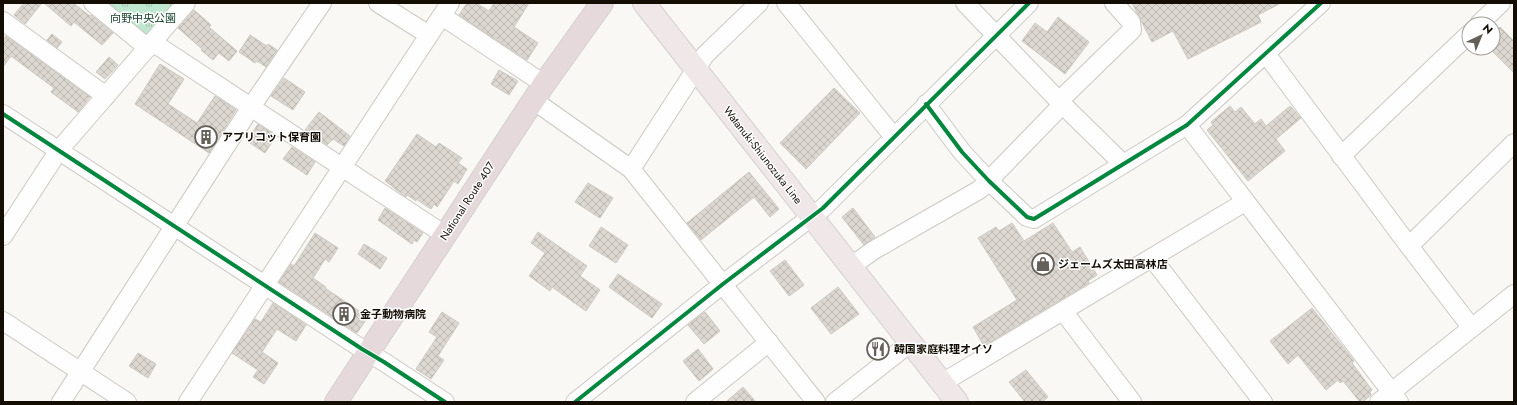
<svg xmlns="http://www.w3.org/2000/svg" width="1517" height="405" viewBox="0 0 1517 405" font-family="Jost,'Noto Sans JP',sans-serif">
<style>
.grass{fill:url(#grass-tufts)}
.building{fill:url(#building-cross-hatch);stroke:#cdc9c1}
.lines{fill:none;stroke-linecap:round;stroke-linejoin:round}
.minor-casing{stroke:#ccc8c1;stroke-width:20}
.major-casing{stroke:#d3d1ce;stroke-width:24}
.highway-casing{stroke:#d3d1ce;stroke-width:24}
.minor{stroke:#fefefe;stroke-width:18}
.major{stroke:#f0e7e9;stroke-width:22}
.highway{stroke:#e6d9dc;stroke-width:22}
.cycleway-casing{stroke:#fff;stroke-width:6}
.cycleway{stroke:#00873e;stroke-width:4}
.labels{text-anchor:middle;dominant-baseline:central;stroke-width:3;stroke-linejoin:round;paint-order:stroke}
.park-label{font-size:11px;fill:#19442e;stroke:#fff}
.poi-label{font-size:11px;font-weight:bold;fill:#140d04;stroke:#fff;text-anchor:start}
.street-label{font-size:11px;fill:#140d04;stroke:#fff}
</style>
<defs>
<pattern id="grass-tufts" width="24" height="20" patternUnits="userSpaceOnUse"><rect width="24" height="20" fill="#c0e8d0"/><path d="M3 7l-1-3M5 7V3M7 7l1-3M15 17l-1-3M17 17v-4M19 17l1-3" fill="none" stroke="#a4c6b1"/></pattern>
<pattern id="building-cross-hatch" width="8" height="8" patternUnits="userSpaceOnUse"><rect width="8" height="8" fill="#dcd7d0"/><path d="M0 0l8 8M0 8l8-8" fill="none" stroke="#bcb7b1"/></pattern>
</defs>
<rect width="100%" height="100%" fill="#faf8f5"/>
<!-- grass -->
<polygon class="grass" points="102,3 177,3 144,39"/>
<!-- building -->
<g class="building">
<polygon points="24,3 42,3 25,24 14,15"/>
<polygon points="44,3 73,3 90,16 91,15 113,33 102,45 74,22 71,26"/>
<polygon points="467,3 476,3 489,11 494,3 529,3 514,27 538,43 527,60 459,15"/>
<polygon points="1132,3 1281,3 1258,15 1261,22 1188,59 1173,31 1152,42"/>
<polygon points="194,10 211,25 209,27 237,51 229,61 219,53 213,60 201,50 202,49 178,28"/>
<polygon points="1058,17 1089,42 1065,74 1022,41 1035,23 1047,32"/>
<polygon points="1500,27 1514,41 1514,73 1493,52 1493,34"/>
<polygon points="52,34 62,42 57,48 47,40"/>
<polygon points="250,35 267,46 268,44 277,50 266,67 257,61 255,63 239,52"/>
<polygon points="6,36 90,97 78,112 51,92 54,88 11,56 3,67 3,40"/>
<polygon points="109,57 118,65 105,79 96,72"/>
<polygon points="160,64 184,79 168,104 197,123 215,96 236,110 209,153 135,104"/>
<polygon points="499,70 518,81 509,95 491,84"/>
<polygon points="284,78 305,92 293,110 271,96"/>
<polygon points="834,88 860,113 806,169 780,143"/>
<polygon points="1230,106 1235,112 1241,107 1255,124 1261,119 1266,126 1290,106 1301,118 1276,139 1285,151 1248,181 1207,130 1213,125 1211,122"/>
<polygon points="319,112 350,136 344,146 333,139 327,145 305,130"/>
<polygon points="258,124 276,136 265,153 247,141"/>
<polygon points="417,134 436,147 439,143 462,158 458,163 467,169 458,184 454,181 437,207 434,204 431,209 416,199 416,201 407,195 406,197 385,181"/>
<polygon points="292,147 315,162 307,175 283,159"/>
<polygon points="749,172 779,209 770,217 754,197 701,240 687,223"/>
<polygon points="588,183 613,198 600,218 575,202"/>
<polygon points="385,208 423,233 417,242 414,240 412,244 378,220"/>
<polygon points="853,208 875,237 864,245 842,217"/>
<polygon points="1012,223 1024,241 1053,223 1072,252 1080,247 1097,275 1088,281 1089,283 984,346 973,327 1017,300 978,238 996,227 999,231"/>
<polygon points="601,227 628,245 616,263 589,246"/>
<polygon points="538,232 587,266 580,276 600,290 586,311 552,287 550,291 529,276 545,253 531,243"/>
<polygon points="315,233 338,248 329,262 325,259 313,278 326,287 325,288 368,317 357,333 279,282 291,264 294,266"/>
<polygon points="364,244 387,258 380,269 358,254"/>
<polygon points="785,260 804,285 789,296 770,271"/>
<polygon points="618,274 662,304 652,318 609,287"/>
<polygon points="838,287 859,314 831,334 811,308"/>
<polygon points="273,303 306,325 296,341 277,329 262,352 278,363 264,384 253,377 258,370 232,353 255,319 261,322"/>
<polygon points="1312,308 1354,361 1352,363 1372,390 1370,392 1371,395 1363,402 1360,402 1343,381 1340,383 1338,380 1326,390 1298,355 1288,364 1270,341"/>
<polygon points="442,312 459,323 438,356 444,360 431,379 416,369 437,337 429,332"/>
<polygon points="705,312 720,331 704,344 688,325"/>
<polygon points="879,339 886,348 875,357 868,347"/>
<polygon points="698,349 713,369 699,381 683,361"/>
<polygon points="138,353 156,364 148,378 129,366"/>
<polygon points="1026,370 1048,397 1042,402 1025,402 1009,382"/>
<polygon points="743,387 756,402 726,402"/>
</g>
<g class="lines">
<!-- minor casing -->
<g class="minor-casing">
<g id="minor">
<polyline points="93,3 148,48"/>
<polyline points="378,3 429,35"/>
<polyline points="786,3 893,136"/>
<polyline points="965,3 1059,101 1123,164"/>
<polyline points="442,16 544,84"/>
<polyline points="3,21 106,96"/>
<polyline points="1479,24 1501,3"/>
<polyline points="152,42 445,235"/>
<polyline points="1266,54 1409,246 1471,327"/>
<polyline points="533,100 631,169 816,402"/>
<polyline points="1059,101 1132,30 1131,22 1114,3"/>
<polyline points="926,104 962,152 989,181 1027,217 1034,219 1187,125 1321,3"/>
<polyline points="3,114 362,349 384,362 445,402"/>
<polyline points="1187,125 1399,402"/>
<polyline points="1341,156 1469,34"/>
<polyline points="631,169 705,55 759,3"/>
<polyline points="3,236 59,150 186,3"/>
<polyline points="1409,246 1514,143"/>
<polyline points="1152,258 1263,402"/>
<polyline points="850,267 874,250 979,190 989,181 994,175 1063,104"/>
<polyline points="1063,311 1132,402"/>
<polyline points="3,321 127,402"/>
<polyline points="942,383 1245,202"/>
<polyline points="61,402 251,107 322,3"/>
<polyline points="188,402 450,3"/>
<polyline points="575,402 723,284 823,208 1029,3"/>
<polyline points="695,402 769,342"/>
<polyline points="835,402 910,343"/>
<polyline points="1379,402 1514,294"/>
</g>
</g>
<!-- major casing -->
<g class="major-casing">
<polyline id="major" points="644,3 957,402"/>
</g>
<!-- highway casing -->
<g class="highway-casing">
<polyline id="highway" points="336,402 544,84 602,3"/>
</g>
<!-- minor -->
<use href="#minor" class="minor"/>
<!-- major -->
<use href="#major" class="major"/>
<!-- highway -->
<use href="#highway" class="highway"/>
<!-- cycleway casing -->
<g class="cycleway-casing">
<g id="cycleway">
<polyline points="926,104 962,152 989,181 1027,217 1034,219 1187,125 1321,3"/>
<polyline points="3,114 362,349 384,362 445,402"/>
<polyline points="575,402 723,284 823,208 1029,3"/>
</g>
</g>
<!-- cycleway -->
<use href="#cycleway" class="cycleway"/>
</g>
<!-- icons -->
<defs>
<g id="building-ring" transform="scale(1.15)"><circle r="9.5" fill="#fff" stroke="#645f58" stroke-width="1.5"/><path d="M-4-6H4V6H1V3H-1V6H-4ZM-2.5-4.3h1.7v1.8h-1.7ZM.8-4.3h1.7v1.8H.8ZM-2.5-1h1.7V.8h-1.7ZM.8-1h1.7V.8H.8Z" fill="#645f58"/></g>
<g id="shop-ring" transform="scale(1.15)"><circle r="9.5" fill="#fff" stroke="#645f58" stroke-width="1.5"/><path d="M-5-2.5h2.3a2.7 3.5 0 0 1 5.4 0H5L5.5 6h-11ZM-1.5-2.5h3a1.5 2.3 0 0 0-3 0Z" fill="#645f58"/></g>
<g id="restaurant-ring" transform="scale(1.15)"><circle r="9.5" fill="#fff" stroke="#645f58" stroke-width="1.5"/><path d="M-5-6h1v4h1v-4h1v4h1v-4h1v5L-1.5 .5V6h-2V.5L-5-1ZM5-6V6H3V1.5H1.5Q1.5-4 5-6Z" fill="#645f58"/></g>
</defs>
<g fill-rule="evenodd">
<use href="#building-ring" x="206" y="137"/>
<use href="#shop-ring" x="1043" y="264"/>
<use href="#building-ring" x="344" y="314"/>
<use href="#restaurant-ring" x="878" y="349"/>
</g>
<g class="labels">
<!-- park labels -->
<g class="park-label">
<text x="143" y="18">向野中央公園</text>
</g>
<!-- poi labels -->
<g class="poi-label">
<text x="222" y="137">アプリコット保育園</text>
<text x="1058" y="264">ジェームズ太田高林店</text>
<text x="360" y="314">金子動物病院</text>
<text x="894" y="349">韓国家庭料理オイソ</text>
</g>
<!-- street labels -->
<g class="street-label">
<text transform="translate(763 155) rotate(52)">Watanuki-Shiunozuka Line</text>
<text transform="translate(467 201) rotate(-57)">National Route 407</text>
</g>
</g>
<!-- border -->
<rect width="1517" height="405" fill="none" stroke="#140d04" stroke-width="8"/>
<!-- north arrow -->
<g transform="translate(1481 36) rotate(44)"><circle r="19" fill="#ffffff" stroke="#a19e9b"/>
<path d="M0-3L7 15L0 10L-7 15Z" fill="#645f58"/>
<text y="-6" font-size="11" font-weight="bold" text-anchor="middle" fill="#140d04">N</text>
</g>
</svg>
